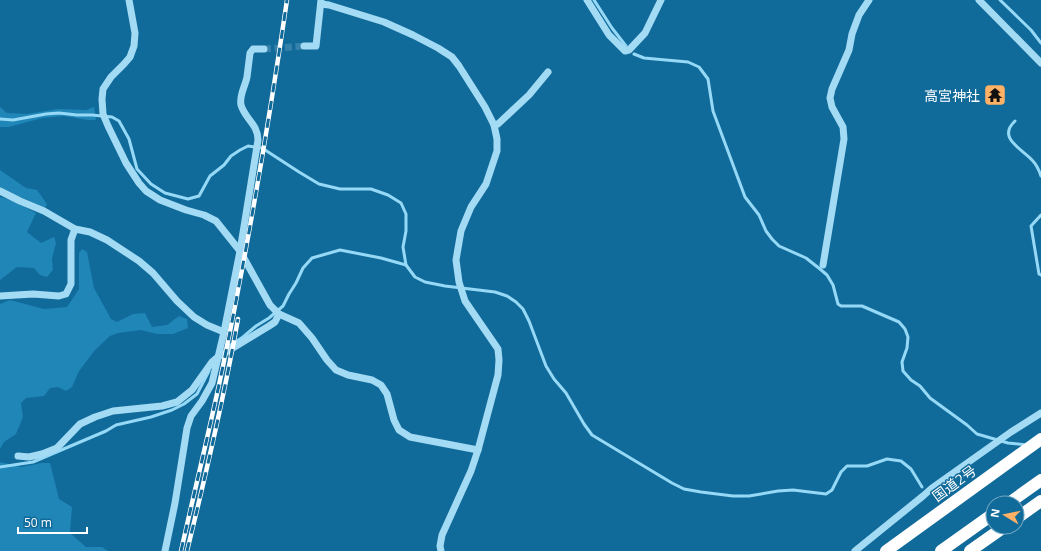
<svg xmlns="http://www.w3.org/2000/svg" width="1041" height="551" viewBox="0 0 1041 551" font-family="'Open Sans','Noto Sans JP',sans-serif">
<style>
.green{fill:#2085b7}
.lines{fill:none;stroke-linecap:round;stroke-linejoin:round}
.stream{stroke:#95d9f7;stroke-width:3}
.minor-tunnel{stroke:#3581a9;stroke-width:7;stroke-dasharray:7 3.5;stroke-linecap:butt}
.minor{stroke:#a3daf4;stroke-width:7}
.highway{stroke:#fff;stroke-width:12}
.rail-casing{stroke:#fff;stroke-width:4.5}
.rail{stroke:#116b9a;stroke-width:3;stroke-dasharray:9;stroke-linecap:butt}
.labels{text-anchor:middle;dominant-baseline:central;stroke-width:3;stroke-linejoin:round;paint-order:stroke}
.poi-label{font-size:14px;fill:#fff;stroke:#116b9a;text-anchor:end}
.street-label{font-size:14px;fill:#fff;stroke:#116b9a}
</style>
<rect width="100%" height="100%" fill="#116b9a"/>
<!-- green -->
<g class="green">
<polygon points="0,107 7,113 27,114 58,109 86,110 94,107 96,120 88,120 64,116 42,118 9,127 0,127"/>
<polygon points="0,170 26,188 37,190 47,204 45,208 16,195 0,187"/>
<polygon points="0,197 11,200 36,213 27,232 41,243 54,237 56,243 52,259 53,270 47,277 40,275 34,268 17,267 0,280"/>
<polygon points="82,249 87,252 94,288 111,319 117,322 133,314 145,313 152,327 167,325 179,316 187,319 188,328 173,334 157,334 141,330 118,333 110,336 95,350 79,371 72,387 66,391 58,387 50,388 44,396 26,398 21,403 23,417 16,434 4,442 0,449 0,304 10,300 44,309 67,307 79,289 79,253"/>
<polygon points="0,462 21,467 42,463 50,463 59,499 72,507 70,533 86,547 102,547 108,551 0,551"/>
</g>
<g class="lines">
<!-- stream -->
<g class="stream">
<polyline points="594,0 612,28 626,46"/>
<polyline points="1000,0 1031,30 1041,43"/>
<polyline points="634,54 644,58 688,62 699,67 708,79 713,111 745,197 759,215 766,231 772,239 779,246 806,258 820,269 827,275 833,285 838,304 841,306 862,306 899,322 905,329 908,337 907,348 902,362 903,371 911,380 920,386 930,398 967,425 977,434 1008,443 1027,445"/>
<polyline points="0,119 13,120 46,114 59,113 77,115 92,115 112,117 119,121 129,139 137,169 151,184 165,193 188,199 199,196 210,176 224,165 231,156 240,150 248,146 262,148 299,172 319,184 340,189 371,189 388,195 401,203 406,214 406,231 403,247 406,265 415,277 425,282 445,286 495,292 507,296 516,302 523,309 529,321 546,366 554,379 566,393 584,424 592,435 672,483 684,489 701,492 733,496 749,496 778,491 793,490 826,494 832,490 841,472 847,466 867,466 887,459 901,461 911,469 922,487"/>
<path d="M1015,121C997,138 1021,148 1032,160C1036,164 1039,170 1041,176"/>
<polyline points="1041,215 1031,226 1039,274 1041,275"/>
<polyline points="226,348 243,337 256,326 269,318 283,306 289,294 296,283 303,268 312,258 340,250 381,258 406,265"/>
<polyline points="0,467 33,462 106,431 116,425 151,417 172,410 184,404 197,394 209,371"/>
</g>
<!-- minor-tunnel -->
<polyline class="minor-tunnel" points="264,49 304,46"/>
<!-- minor -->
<g class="minor">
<polyline points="129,0 135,33 134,46 130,57 124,64 111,77 103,89 102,99 103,114 108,126 126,163 139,183 146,191 160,200 186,210 204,215 216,221 240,251 270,305 279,314 299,323 312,338 327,360 336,370 348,375 372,380 381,385 387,394 394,420 399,430 410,437 478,450"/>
<polyline points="587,0 609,35 625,51 629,50 645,33 661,0"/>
<polyline points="979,0 1041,63"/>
<polyline points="321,4 329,5 384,22 413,35 438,48 452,57 459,66 485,107 494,125 497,139 497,151 486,184 471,207 461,231 456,260 459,282 465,301 498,349 499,360 498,375 478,450 471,471 442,535 440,546 441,551"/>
<polyline points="304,46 316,46 321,0"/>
<polyline points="494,125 498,124 529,95 548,72"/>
<polyline points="0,191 20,201 44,211 75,229 90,232 107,240 139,261 153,273 177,301 194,317 207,325 224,332"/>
<polyline points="823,265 844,139 843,127 832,107 830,98 832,89 849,50 852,34 859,15 869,0"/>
<polyline points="0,296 33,294 59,296 66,294 71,284 71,240 75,229"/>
<polyline points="18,456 29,457 42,454 57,448 80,424 95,417 113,411 162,406 177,402 192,390 212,362 218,357 269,326 275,322 279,314"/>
<path d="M165,551L175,503L187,428L191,416L202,401L212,383L224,332L240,251L258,140C258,124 245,119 241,105C239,95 245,87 247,77C248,69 249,61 250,53L253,49H264"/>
<polyline points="855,551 923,496 932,488 1011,432 1041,413"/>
</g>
<!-- highway -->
<g class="highway">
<polyline points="1009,503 1041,480"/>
<polyline points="1017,518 1041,501"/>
<polyline points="886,551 1041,439"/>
<polyline points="941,551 993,514"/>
<polyline points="970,551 1004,527"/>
</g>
<!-- rail casing -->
<g class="rail-casing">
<g id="rail">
<path d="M181,551C195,489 210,428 223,366C248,245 269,122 287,0"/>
<path d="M187,551C206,474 224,397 238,319"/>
</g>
</g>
<!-- rail -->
<use href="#rail" class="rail"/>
</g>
<!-- icons -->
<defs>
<g id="temple-square" transform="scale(1.15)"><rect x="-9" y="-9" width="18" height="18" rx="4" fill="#ffb166" stroke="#116b9a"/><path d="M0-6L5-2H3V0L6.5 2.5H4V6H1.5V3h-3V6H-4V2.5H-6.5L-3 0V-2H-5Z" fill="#111"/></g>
</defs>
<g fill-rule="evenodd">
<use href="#temple-square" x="995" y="95"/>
</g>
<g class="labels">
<!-- poi labels -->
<g class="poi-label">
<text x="980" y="95">高宮神社</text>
</g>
<!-- street labels -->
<g class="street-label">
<text transform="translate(954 483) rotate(-36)">国道2号</text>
</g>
</g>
<!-- north arrow -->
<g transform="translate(1005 515) rotate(280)"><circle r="19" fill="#116b9a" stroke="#70a6c2"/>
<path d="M0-3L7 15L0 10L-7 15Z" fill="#ffb166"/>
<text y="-6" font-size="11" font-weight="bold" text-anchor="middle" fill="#ffffff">N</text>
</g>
<!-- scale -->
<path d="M18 527v6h69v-6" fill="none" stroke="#ffffff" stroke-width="2"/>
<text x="24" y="527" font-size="12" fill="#ffffff" stroke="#116b9a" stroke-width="3" paint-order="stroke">50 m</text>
</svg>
